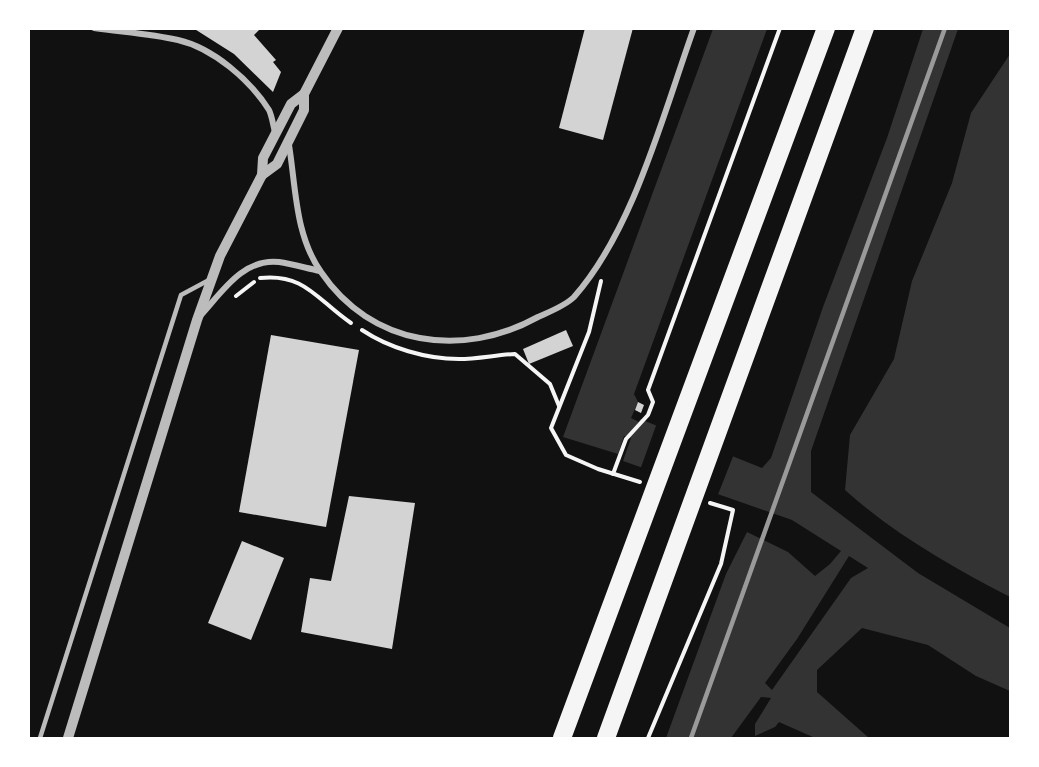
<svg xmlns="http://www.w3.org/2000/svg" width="1039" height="767" viewBox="0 0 1039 767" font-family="Mulish,sans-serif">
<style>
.water{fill:#333;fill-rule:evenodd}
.pier{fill:#111}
.building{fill:#d3d3d3}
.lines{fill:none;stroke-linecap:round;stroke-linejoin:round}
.path{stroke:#f5f5f5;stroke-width:4}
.service{stroke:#bcbcbc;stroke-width:4.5}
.minor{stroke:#bcbcbc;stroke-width:6}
.tertiary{stroke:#bcbcbc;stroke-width:10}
.motorway{stroke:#f5f5f5;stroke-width:18}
.rail{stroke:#9a9a9a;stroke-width:4.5}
</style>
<rect width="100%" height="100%" fill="#111"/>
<!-- water -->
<g class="water">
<path d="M713,29H767L634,394L638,402L631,418L639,422L640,419L762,468L771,458L823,307L887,138L923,29H958L811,451V492L918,573L1010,628V691L976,676L928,645L862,628L817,670V692L869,738H815L779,722L775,727L755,736V724L771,698L761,697L731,738H666L726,574L747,532L788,552L815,576L830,564L841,551L792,520L623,461L631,438L624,436L618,454L563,437ZM849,556L868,568L851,578L772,690L765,683L797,639Z"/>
<path d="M1010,54V597C952,567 894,534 845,490L850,435L894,359L912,281L952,183L971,113Z"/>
</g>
<!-- pier -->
<polygon class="pier" points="657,423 734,454 717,497 640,470"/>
<!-- building -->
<g class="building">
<polygon points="193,28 261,28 254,35 276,60 273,62 281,72 273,92 234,54"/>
<polygon points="585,28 633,28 603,140 559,128"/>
<polygon points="566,330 573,346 529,364 523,349"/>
<polygon points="271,335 359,350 326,527 239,512"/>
<polygon points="638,402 644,405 641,413 635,410"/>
<polygon points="349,496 415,503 392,649 301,632 310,578 331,581"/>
<polygon points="242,541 284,558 251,640 208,623"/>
</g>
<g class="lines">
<!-- path -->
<g class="path">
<path d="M260,278C305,273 317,300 351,323"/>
<polyline points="601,281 589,332 551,428 566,455 598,469 640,482"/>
<polyline points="236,296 254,282"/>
<path d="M362,330C389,348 426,359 459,359C477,359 496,355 515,354L550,384L559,406"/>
<polyline points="613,474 626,439 648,415 653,402 648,390 780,28"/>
<polyline points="648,738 721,564 733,510 710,503"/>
</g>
<!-- service -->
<polyline class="service" points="40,738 181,295 209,280"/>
<!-- minor -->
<g class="minor">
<path d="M94,28C122,32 151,34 178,40C213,48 250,80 269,110C272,116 273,125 275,132"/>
<path d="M289,145C296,188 295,235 321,272C371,346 462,359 538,317C549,312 565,306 574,297C634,229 663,114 694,28"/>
<path d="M201,315C222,292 243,258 279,262C292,264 306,268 320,271"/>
</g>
<!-- tertiary -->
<g class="tertiary">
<polyline points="262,175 277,164 304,110 304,94"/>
<polyline points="68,738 197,320 220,256 262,175 263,158 291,104 304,94 338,28"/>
</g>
<!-- motorway -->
<g class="motorway">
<polyline points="562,738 826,28"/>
<polyline points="606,738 865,28"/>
</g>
<!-- rail -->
<polyline class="rail" points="691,738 945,28"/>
</g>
<!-- border -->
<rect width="1039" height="767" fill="none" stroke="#ffffff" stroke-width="60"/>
</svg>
